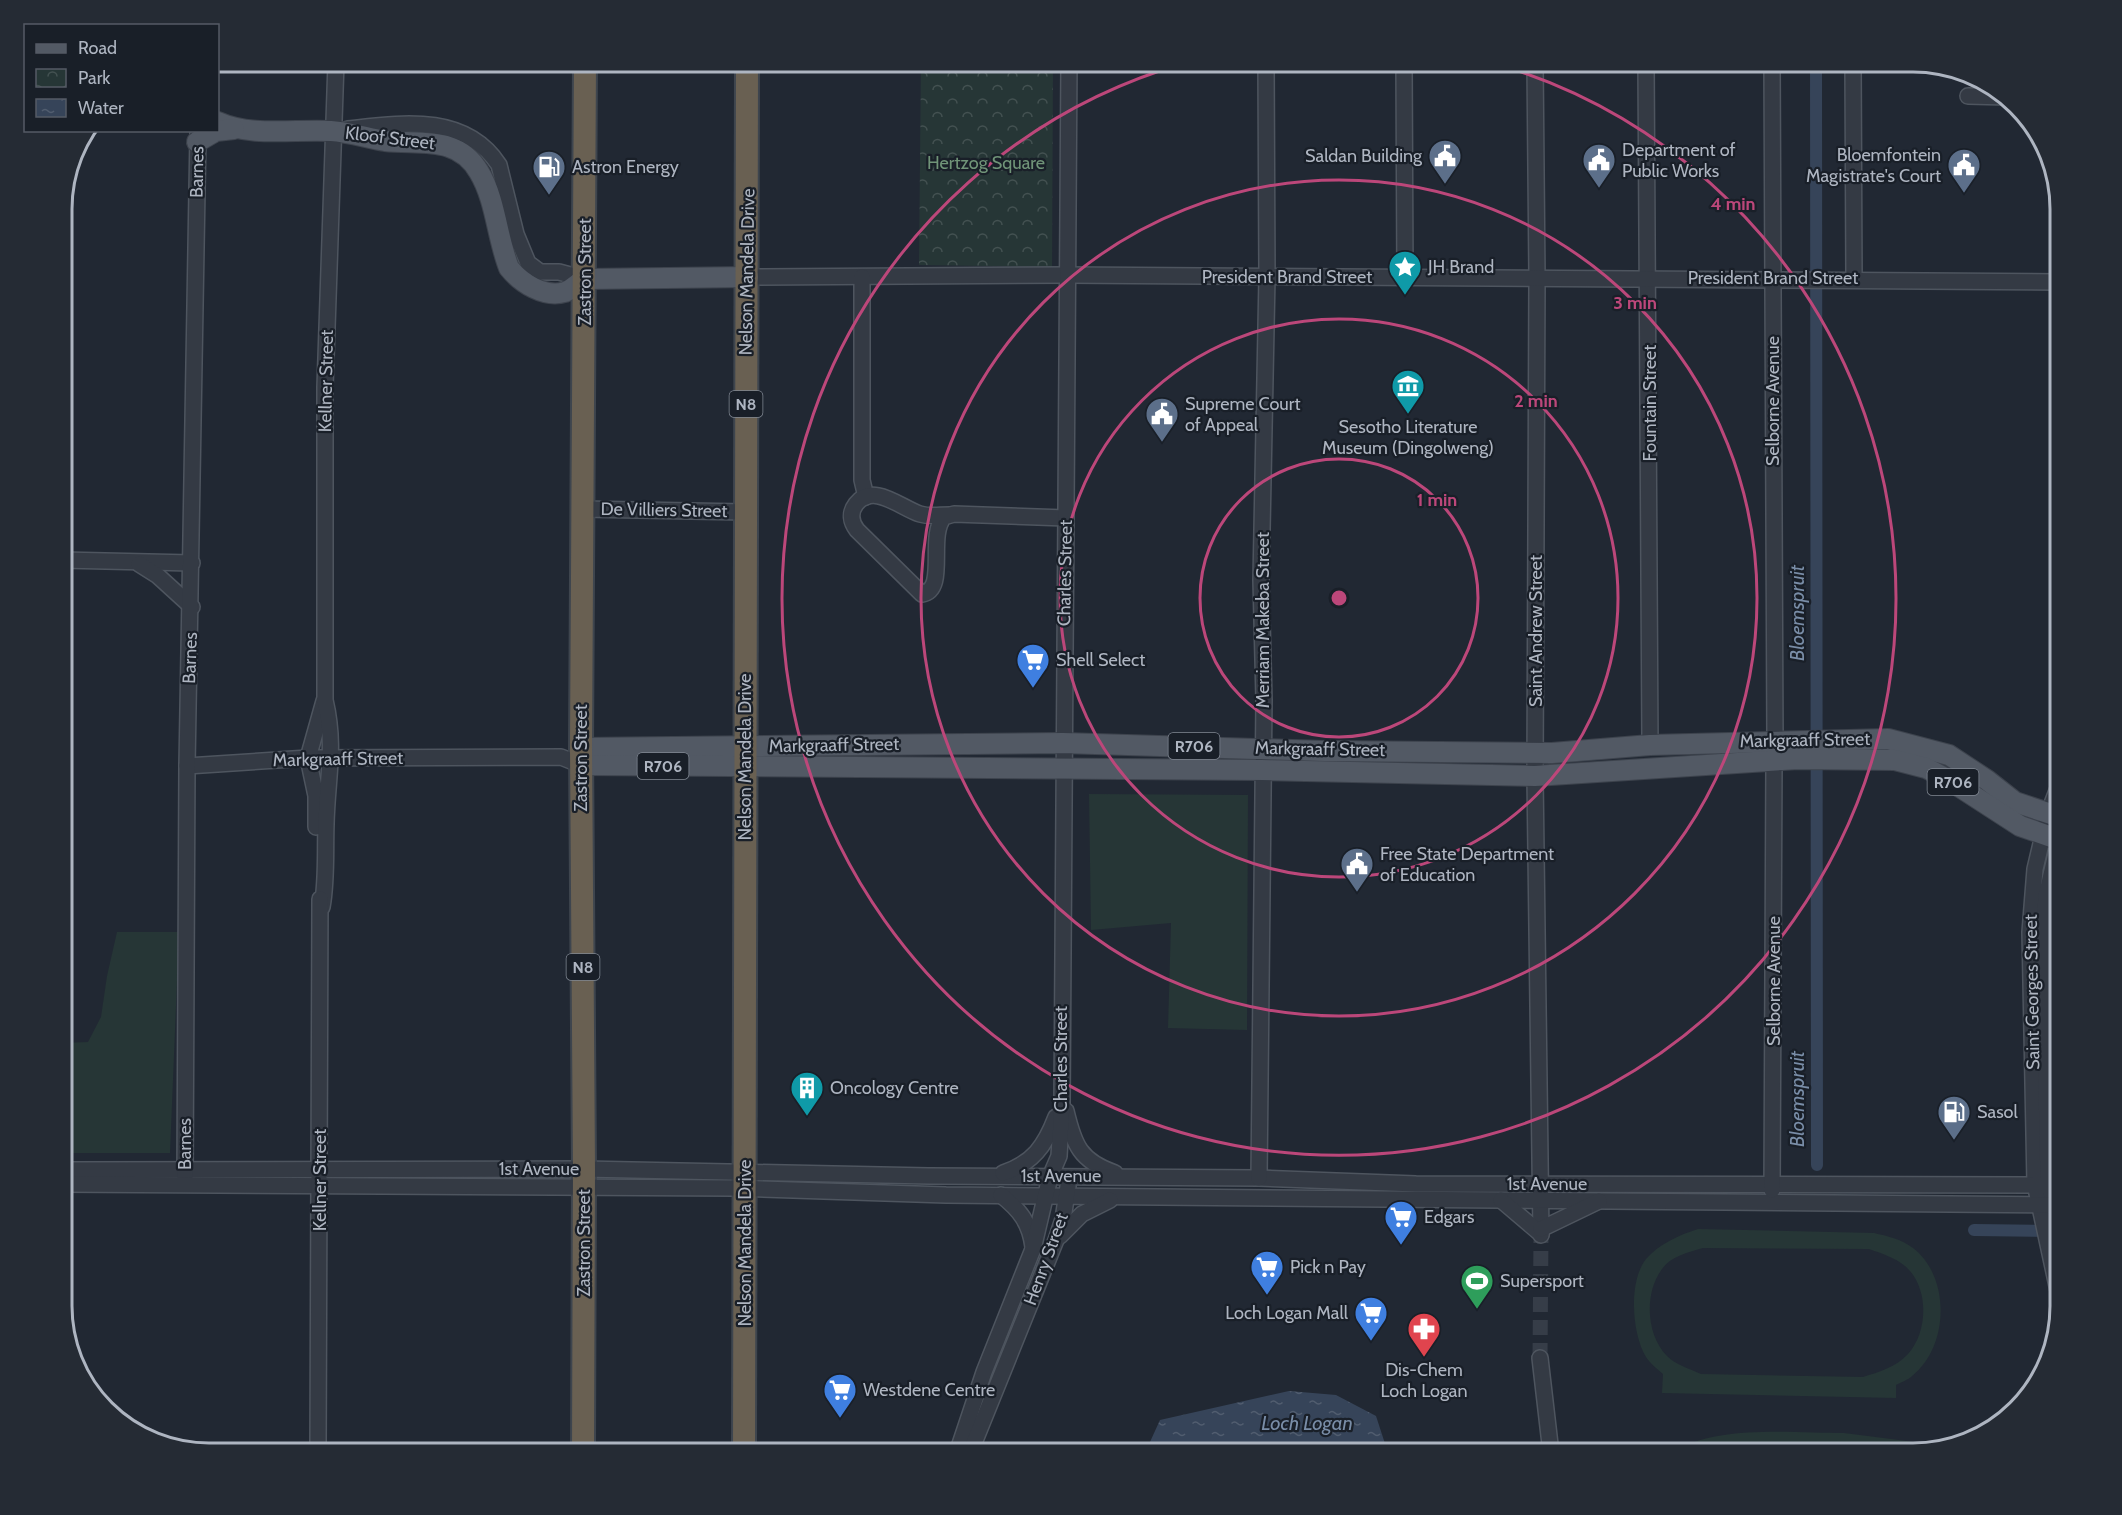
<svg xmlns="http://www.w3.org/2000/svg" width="2122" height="1515" viewBox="0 0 2122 1515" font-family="Cabin,sans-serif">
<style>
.grass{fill:#263636;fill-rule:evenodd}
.park{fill:url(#park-crowns)}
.water{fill:url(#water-ripples)}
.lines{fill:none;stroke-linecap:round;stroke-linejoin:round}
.canal{stroke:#364459;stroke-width:12}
.minor-tunnel{stroke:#363d48;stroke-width:15;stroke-dasharray:15 8;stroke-linecap:butt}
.minor-casing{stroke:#4e555f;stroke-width:18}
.major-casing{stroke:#3d434d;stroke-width:22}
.highway-casing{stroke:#3e454e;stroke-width:26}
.minor{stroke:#343a44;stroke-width:15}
.major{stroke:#525964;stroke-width:20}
.highway{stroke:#696052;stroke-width:22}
.ring{fill:none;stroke:#bc477a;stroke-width:3}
.labels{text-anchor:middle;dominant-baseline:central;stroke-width:4.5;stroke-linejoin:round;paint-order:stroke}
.shield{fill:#191f28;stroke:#818893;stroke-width:1.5}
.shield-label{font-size:16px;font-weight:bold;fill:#aeb5c1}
.street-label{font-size:18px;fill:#aeb5c1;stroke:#191f28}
.poi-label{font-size:18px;fill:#aeb5c1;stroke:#191f28;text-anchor:start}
.park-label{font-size:18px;fill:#709478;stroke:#191f28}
.water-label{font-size:20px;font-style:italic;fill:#798da7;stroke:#191f28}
.rim{fill:none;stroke:#aeb5c1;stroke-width:3}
.centre{fill:#bc477a;stroke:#191f28;stroke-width:3}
.ring-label{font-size:18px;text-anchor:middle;font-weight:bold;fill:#bc477a;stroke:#191f28;stroke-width:4.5;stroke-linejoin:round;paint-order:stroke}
</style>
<defs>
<pattern id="park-crowns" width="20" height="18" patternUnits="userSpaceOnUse" patternTransform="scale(1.5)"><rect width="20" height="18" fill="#263636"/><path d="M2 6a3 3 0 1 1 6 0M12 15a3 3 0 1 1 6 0" fill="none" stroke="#435151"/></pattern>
<pattern id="water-ripples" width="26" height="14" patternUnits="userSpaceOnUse" patternTransform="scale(1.5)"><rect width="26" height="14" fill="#364459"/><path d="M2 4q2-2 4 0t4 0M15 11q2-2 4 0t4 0" fill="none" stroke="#515d6f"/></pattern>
</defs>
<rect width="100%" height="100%" fill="#212833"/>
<!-- grass -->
<g class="grass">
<polygon points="1089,794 1248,795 1247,1030 1168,1028 1171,923 1091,930"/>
<polygon points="117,932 179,932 170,1153 62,1153 62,1043 88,1042 101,1017 107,976"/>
<path d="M1698,1229L1874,1233C1887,1236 1901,1239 1913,1248C1951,1277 1949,1347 1912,1376C1908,1380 1901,1382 1896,1385V1398L1662,1393L1663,1374C1657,1369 1650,1363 1646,1357C1632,1334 1628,1282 1646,1259C1659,1244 1679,1235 1698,1229ZM1703,1248L1869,1249C1883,1254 1900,1259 1910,1271C1929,1293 1927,1333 1908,1354C1896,1367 1879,1372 1863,1377L1701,1374C1690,1369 1676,1365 1667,1356C1646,1335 1644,1293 1662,1269C1671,1256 1689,1252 1703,1248Z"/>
<path d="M1844,1433L1946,1446L1913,1453H1672C1713,1424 1794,1433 1844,1433Z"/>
</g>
<!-- park -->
<polygon class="park" points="921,62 1053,62 1052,267 919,265"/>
<!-- water -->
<polygon class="water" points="1289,1391 1336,1395 1376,1416 1388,1453 1145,1453 1160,1420"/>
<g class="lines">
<!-- canal -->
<g class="canal">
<polyline points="1816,62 1817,1165"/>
<polyline points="1974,1230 2060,1231"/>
</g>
<!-- minor-tunnel -->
<polyline class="minor-tunnel" points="1540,1358 1541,1235"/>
<!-- minor casing -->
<g class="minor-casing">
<g id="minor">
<polyline points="1404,62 1405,277"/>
<polyline points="1535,62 1537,277 1535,776 1541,1235"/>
<polyline points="1646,62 1650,745"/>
<polyline points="1772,62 1775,740"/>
<polyline points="1853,62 1854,279"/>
<polyline points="1968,96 2007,97"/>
<path d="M348,129C402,123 465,113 499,165L516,234L528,263L540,272H559L585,279"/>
<polyline points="748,277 1067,275 2060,282"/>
<polyline points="862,277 862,480 866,497"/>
<polyline points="583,509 745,512"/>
<path d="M949,515C939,515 930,517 920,514C901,508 873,482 856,504C849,513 851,522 857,530L922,594C948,590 927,536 944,517L954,514L1066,518"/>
<polyline points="62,560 192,563"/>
<polyline points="139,564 158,576 192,607"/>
<polyline points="187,766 308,758 561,757 581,765"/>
<polyline points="2060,783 2048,814 2035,869 2030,932 2035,1184 2060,1300"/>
<polyline points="316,827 316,796 308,758 324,701"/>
<polyline points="2060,837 2046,896 2043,938 2048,1184 2060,1220"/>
<path d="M322,907C327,880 325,852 326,824C327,778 336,747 325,700V387L336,62"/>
<path d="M1066,1111C1074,1145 1080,1161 1115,1173"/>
<polyline points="62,1170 584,1169 929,1176 1259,1178 1416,1184 2060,1185"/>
<path d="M1003,1173C1033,1163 1045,1146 1056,1117"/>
<polyline points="1259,1178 1264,700 1261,580 1267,277 1266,62"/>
<polyline points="185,1180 187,766 198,133"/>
<polyline points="62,1184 734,1188 946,1195 2060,1205"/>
<polyline points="1772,1190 1774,760"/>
<path d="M1001,1195C1020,1210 1030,1223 1033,1247"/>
<polyline points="1501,1200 1541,1234"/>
<polyline points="1541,1229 1599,1201"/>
<polyline points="1060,1236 1082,1214 1110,1200"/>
<polyline points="1540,1358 1551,1453"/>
<polyline points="318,1453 320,899"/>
<polyline points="957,1453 984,1372 1033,1249 1050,1177 1059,1156 1062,1104 1069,62"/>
<polyline points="970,1453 1056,1240 1063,1219 1068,1186"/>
</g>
</g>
<!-- major casing -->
<g class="major-casing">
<g id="major">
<path d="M218,122C251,137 294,129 331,131C349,132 367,138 385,141C420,145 458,135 479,172C496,200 497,238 509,268C521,283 544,298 565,292C571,290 579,282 585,279L748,277"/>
<polyline points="197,142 216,131 234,129"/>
<polyline points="581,748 1063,743 1324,751 1552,753 1650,745 1888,739 1949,755 1987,780 2015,802 2060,817"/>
<polyline points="581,765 1262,770 1535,776 1798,759 1895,760 1926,768 1949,780 2020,826 2060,840"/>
</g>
</g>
<!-- highway casing -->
<g class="highway-casing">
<g id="highway">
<polyline points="583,1453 584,1169 581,748 585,62"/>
<polyline points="744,1453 747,62"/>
</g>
</g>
<!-- minor -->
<use href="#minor" class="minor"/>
<!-- major -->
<use href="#major" class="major"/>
<!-- highway -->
<use href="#highway" class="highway"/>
</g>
<!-- distance rings -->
<g class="ring">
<circle cx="1339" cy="598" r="139"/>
<circle cx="1339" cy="598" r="279"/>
<circle cx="1339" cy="598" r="418"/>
<path d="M1493 63A557 557 0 1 1 1185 63"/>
</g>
<!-- icons -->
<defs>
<g id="civic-pin" transform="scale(1.725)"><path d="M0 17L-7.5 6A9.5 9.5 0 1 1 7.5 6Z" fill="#5c6f8a" stroke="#191f28"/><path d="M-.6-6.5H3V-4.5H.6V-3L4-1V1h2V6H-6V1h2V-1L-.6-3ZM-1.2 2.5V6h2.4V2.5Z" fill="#fff"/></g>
<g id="fuel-pin" transform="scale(1.725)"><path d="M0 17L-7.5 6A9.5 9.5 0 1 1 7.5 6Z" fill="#5c6f8a" stroke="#191f28"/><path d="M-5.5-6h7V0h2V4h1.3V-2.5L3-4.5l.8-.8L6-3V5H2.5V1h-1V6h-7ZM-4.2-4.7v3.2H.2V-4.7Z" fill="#fff"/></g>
<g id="sight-pin" transform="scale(1.725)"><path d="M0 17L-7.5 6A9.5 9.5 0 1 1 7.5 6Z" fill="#0f9aa8" stroke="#191f28"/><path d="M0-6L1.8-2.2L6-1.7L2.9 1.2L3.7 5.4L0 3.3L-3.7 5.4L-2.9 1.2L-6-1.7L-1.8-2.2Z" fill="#fff"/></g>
<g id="museum-pin" transform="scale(1.725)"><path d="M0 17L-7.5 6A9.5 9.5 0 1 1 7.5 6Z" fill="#0f9aa8" stroke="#191f28"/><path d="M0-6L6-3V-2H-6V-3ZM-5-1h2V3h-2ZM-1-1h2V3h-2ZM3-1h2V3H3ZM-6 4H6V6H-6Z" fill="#fff"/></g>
<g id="supermarket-pin" transform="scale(1.725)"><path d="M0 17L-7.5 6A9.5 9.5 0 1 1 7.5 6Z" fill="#3f7fe0" stroke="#191f28"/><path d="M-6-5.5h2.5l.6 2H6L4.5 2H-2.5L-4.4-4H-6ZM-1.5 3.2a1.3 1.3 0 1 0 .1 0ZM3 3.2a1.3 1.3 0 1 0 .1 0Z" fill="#fff"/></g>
<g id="building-pin" transform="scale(1.725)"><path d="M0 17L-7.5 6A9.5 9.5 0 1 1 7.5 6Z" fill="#0f9aa8" stroke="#191f28"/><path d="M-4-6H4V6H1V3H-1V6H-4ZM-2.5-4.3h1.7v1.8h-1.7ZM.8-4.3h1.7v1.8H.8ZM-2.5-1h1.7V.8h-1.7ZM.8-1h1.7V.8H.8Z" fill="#fff"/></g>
<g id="stadium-pin" transform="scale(1.725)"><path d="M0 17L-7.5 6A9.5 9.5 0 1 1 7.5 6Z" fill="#2e9e5b" stroke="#191f28"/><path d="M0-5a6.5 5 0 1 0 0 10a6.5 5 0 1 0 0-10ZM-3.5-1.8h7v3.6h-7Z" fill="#fff"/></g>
<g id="pharmacy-pin" transform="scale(1.725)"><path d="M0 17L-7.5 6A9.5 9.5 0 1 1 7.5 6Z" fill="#e0444e" stroke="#191f28"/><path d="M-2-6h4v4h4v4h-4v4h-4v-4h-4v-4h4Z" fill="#fff"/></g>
</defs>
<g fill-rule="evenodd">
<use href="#civic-pin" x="1445" y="156"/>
<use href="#civic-pin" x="1599" y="160"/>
<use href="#civic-pin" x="1964" y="165"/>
<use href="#fuel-pin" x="549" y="167"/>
<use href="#sight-pin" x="1405" y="267"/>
<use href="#museum-pin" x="1408" y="386"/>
<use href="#civic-pin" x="1162" y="414"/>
<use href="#supermarket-pin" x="1033" y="660"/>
<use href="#civic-pin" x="1357" y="864"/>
<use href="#building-pin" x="807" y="1088"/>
<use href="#fuel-pin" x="1954" y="1112"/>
<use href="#supermarket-pin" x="1401" y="1217"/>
<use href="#supermarket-pin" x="1267" y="1267"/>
<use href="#stadium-pin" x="1477" y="1281"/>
<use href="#supermarket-pin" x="1371" y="1313"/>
<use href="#pharmacy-pin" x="1424" y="1329"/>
<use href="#supermarket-pin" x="840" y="1390"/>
</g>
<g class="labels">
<!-- shield labels -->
<g class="shield">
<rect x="729.5" y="391" width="33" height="26" rx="4.5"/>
<rect x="1168.5" y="733" width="51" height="26" rx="4.5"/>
<rect x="637.5" y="753" width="51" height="26" rx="4.5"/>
<rect x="1927.5" y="769" width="51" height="26" rx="4.5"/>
<rect x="566.5" y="954" width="33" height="26" rx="4.5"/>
</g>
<g class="shield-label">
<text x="746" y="404">N8</text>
<text x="1194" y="746">R706</text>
<text x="663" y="766">R706</text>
<text x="1953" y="782">R706</text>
<text x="583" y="967">N8</text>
</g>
<!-- street labels -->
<g class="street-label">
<text transform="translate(390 138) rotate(7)">Kloof Street</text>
<text transform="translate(197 172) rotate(-89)">Barnes</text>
<text transform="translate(585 272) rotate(-90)">Zastron Street</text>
<text transform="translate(747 272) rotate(-89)">Nelson Mandela Drive</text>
<text x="1287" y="277">President Brand Street</text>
<text x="1773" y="278">President Brand Street</text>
<text transform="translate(326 381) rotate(-89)">Kellner Street</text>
<text transform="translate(1773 401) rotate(-90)">Selborne Avenue</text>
<text transform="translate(1650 403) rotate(-90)">Fountain Street</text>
<text transform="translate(664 510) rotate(1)">De Villiers Street</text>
<text transform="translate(1065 573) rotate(-89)">Charles Street</text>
<text transform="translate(1263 620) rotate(-90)">Merriam Makeba Street</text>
<text transform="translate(1536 631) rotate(-90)">Saint Andrew Street</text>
<text transform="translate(190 658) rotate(-88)">Barnes</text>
<text transform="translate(1805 740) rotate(-1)">Markgraaff Street</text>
<text transform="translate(834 745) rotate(-1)">Markgraaff Street</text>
<text transform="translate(1320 749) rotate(1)">Markgraaff Street</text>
<text transform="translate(745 757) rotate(-90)">Nelson Mandela Drive</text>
<text transform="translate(581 758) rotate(-90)">Zastron Street</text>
<text transform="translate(338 759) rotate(-1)">Markgraaff Street</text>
<text transform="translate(1774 981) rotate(-90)">Selborne Avenue</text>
<text transform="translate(2032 992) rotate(-91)">Saint Georges Street</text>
<text transform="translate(1061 1059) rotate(-90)">Charles Street</text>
<text transform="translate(185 1144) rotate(-90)">Barnes</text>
<text x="539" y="1169">1st Avenue</text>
<text x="1061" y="1176">1st Avenue</text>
<text transform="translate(320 1180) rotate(-90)">Kellner Street</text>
<text x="1547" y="1184">1st Avenue</text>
<text transform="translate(584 1243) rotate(-90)">Zastron Street</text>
<text transform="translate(745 1243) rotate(-90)">Nelson Mandela Drive</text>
<text transform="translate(1046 1259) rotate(-70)">Henry Street</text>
</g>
<!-- poi labels -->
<g class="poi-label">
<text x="1622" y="150">Department of<tspan x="1622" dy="21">Public Works</tspan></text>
<text x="1941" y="155" text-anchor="end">Bloemfontein<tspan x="1941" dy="21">Magistrate's Court</tspan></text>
<text x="1422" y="156" text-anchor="end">Saldan Building</text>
<text x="572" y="167">Astron Energy</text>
<text x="1428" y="267">JH Brand</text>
<text x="1185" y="404">Supreme Court<tspan x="1185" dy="21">of Appeal</tspan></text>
<text x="1408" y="427" text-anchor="middle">Sesotho Literature<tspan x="1408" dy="21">Museum (Dingolweng)</tspan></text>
<text x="1056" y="660">Shell Select</text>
<text x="1380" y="854">Free State Department<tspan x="1380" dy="21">of Education</tspan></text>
<text x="830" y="1088">Oncology Centre</text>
<text x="1977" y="1112">Sasol</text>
<text x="1424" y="1217">Edgars</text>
<text x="1290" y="1267">Pick n Pay</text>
<text x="1500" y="1281">Supersport</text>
<text x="1348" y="1313" text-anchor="end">Loch Logan Mall</text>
<text x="1424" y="1370" text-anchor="middle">Dis-Chem<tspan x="1424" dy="21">Loch Logan</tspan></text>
<text x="863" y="1390">Westdene Centre</text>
</g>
<!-- park labels -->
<g class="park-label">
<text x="986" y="163">Hertzog Square</text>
</g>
<!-- water labels -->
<g class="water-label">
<text transform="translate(1797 613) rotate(-90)">Bloemspruit</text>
<text transform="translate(1797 1099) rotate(-90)">Bloemspruit</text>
<text x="1307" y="1423">Loch Logan</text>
</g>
</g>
<!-- crop -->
<path d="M0 0H2122V1515H0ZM209 72H1913A137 137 0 0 1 2050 209V1306A137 137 0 0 1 1913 1443H209A137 137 0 0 1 72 1306V209A137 137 0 0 1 209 72Z" fill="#252b34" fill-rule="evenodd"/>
<path class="rim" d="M209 72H1913A137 137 0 0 1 2050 209V1306A137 137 0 0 1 1913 1443H209A137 137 0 0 1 72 1306V209A137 137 0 0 1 209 72Z"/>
<circle cx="1339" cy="598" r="9" class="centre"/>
<g class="ring-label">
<text x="1733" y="210">4 min</text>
<text x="1635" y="309">3 min</text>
<text x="1536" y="407">2 min</text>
<text x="1437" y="506">1 min</text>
</g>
<!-- legend -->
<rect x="24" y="24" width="195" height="108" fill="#191f28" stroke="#555b65" stroke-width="1.5"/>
<rect x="36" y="44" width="30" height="9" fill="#525964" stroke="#555b65" stroke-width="1.5"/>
<text x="78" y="54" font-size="18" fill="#aeb5c1">Road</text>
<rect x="36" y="69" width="30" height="18" fill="url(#park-crowns)" stroke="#555b65" stroke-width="1.5"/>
<text x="78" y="84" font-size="18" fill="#aeb5c1">Park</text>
<rect x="36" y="99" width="30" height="18" fill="url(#water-ripples)" stroke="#555b65" stroke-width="1.5"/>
<text x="78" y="114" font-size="18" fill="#aeb5c1">Water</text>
</svg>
